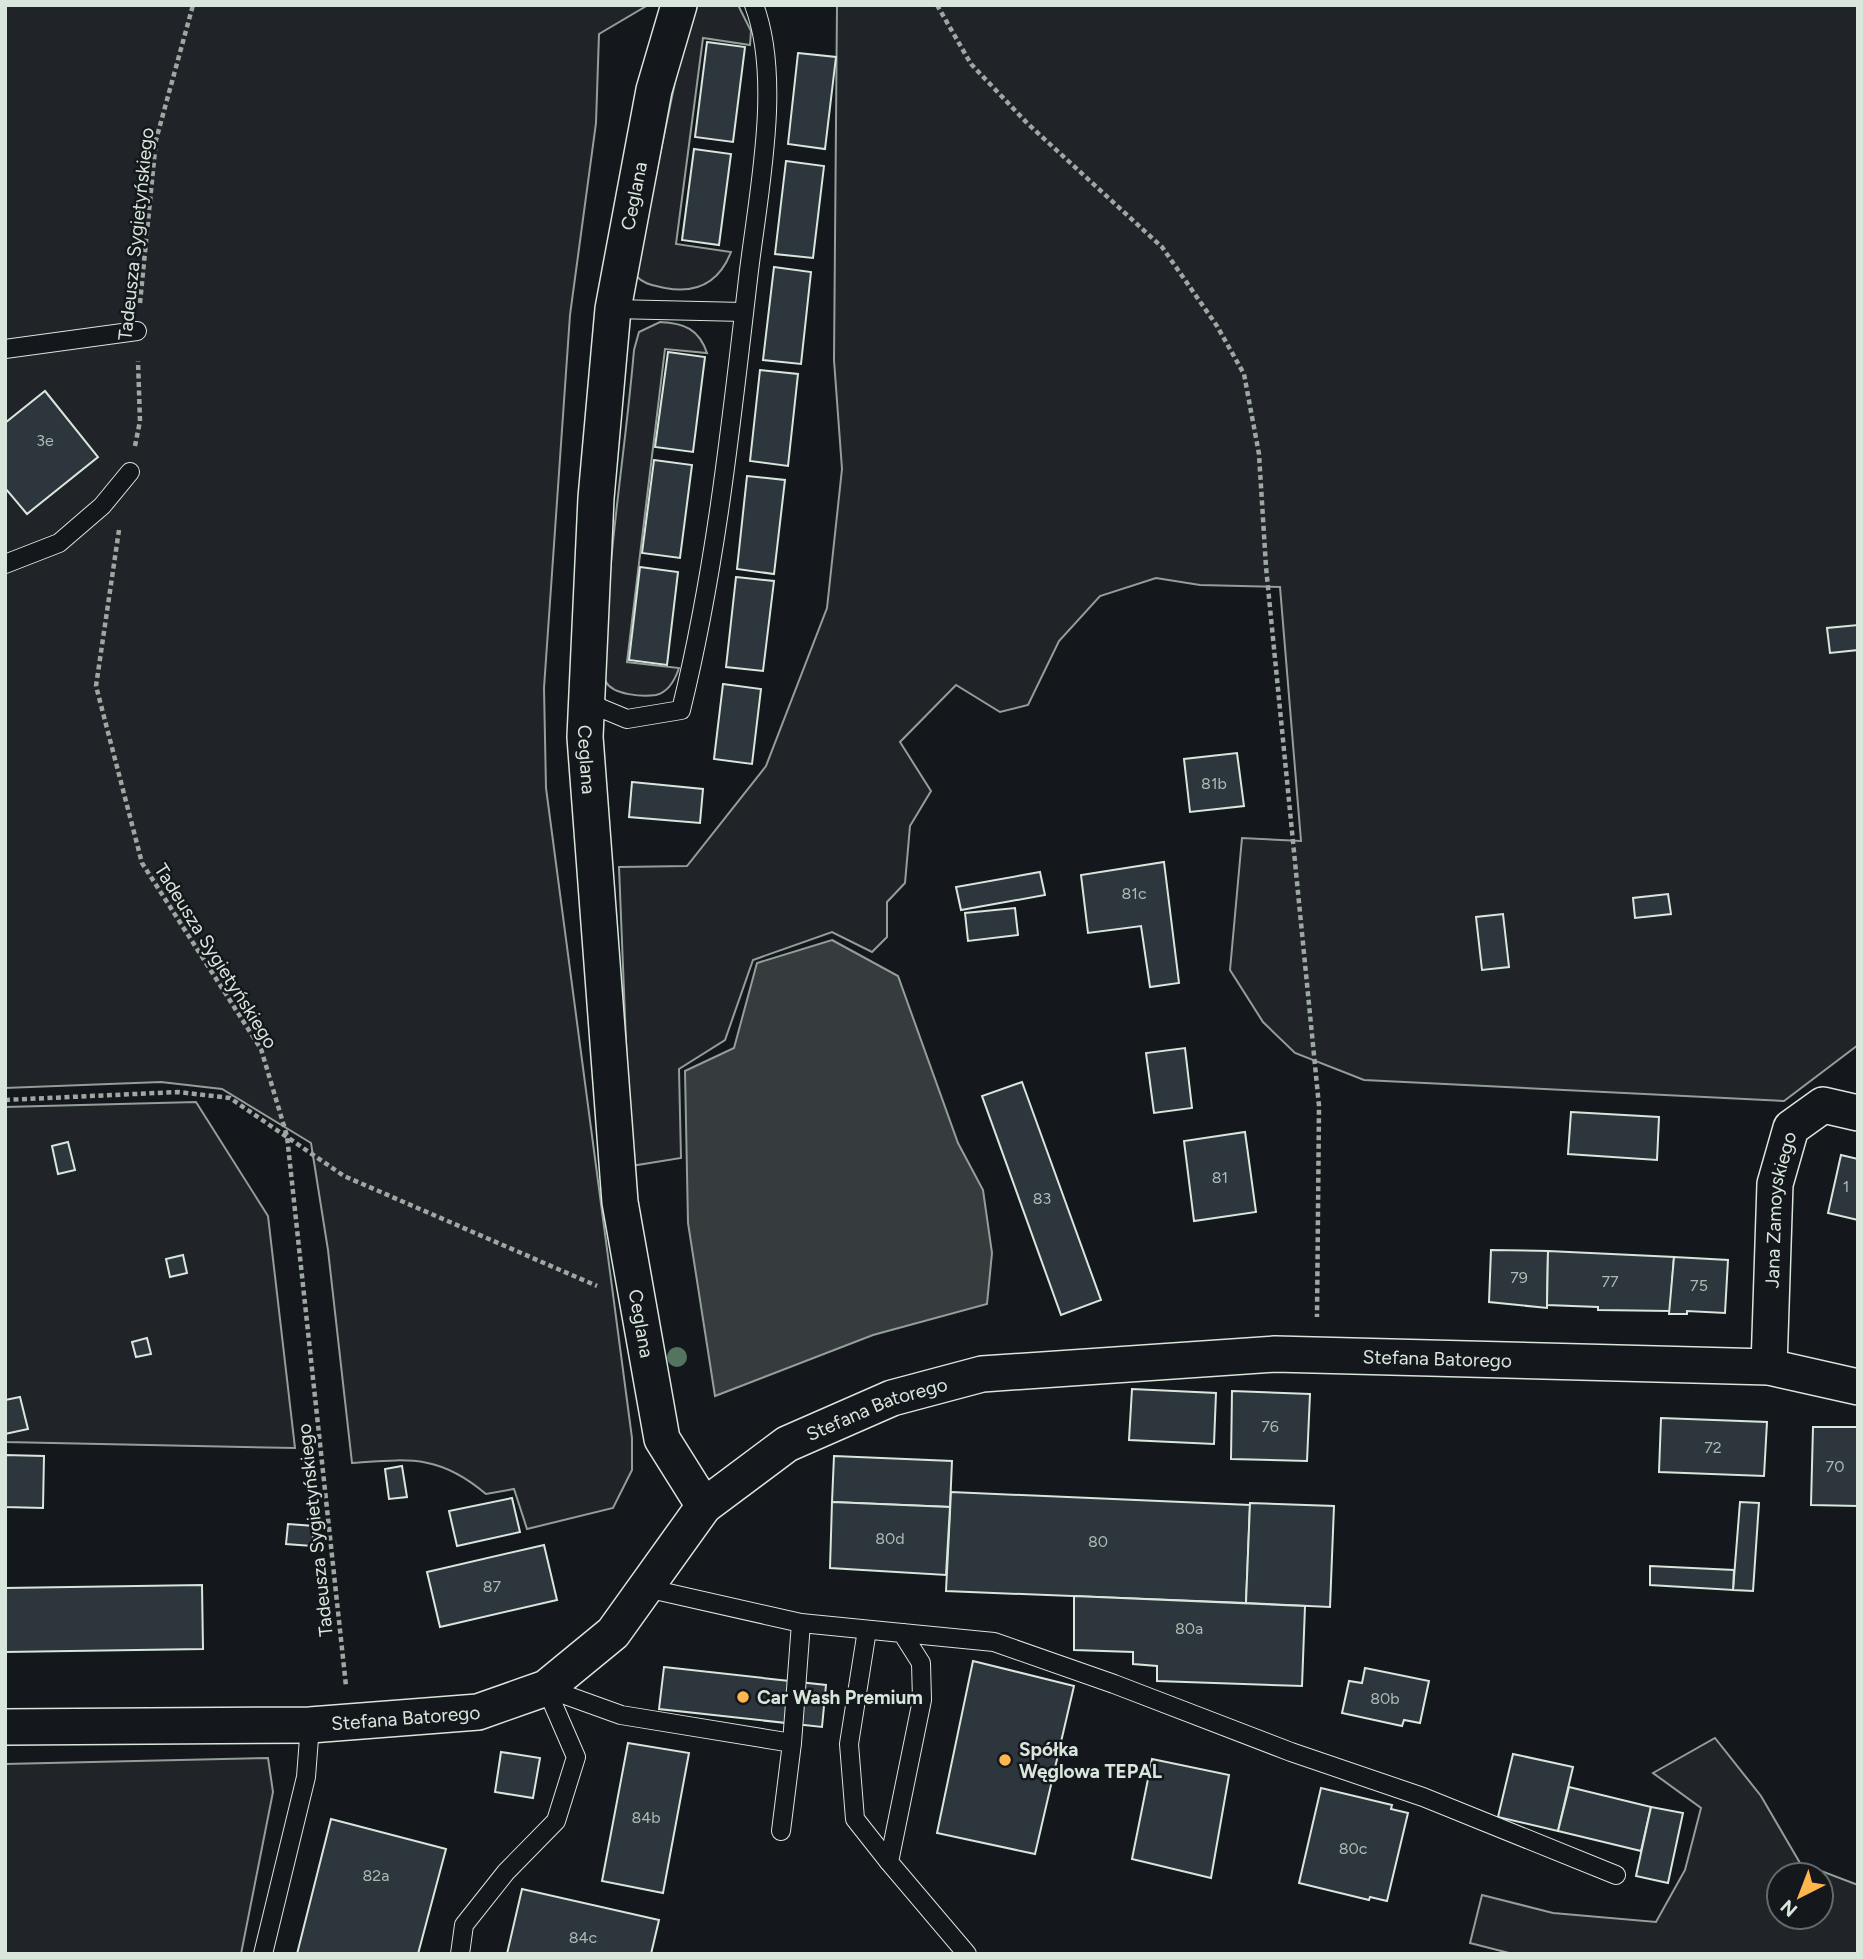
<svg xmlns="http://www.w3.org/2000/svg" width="1863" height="1959" viewBox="0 0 1863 1959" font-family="Figtree,sans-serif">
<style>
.green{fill:#202428;stroke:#939e99;stroke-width:2;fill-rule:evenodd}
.water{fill:#363b3e;stroke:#939e99;stroke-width:2}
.building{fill:#2c363c;stroke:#d8e6dc;stroke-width:2}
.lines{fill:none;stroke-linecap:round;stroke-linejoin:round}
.lane-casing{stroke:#d8e6dc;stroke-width:20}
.street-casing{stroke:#d8e6dc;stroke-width:38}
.path{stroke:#9da8a2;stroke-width:4.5;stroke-dasharray:5 3.5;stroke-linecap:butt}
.lane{stroke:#14181c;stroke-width:18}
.street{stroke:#14181c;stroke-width:35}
.tree{fill:#55745f}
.poi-dot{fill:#ffb74d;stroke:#14181c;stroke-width:2.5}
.labels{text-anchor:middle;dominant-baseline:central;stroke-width:5;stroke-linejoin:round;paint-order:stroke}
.number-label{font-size:16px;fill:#adbab4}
.street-label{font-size:19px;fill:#d8e6dc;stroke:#14181c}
.poi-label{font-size:19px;font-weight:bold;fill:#d8e6dc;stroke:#14181c;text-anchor:start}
</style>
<rect width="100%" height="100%" fill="#14181c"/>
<!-- green -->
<g class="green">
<path d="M5,5H648L599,34L596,123L570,315L544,688L546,788L632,1438V1470L613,1508L527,1529L514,1489L486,1494C439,1454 409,1459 352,1463L328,1250L311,1143L222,1089L161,1082L5,1088Z"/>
<path d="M695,5H738L751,31L750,45L703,38L676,244L731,252C719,283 697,294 665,288C652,285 645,285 635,275L685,34Z"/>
<polygon points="837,5 1858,5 1858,1045 1784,1101 1364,1080 1295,1053 1263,1022 1230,970 1242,838 1301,841 1280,587 1200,585 1156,578 1100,596 1059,641 1028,705 1000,712 956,685 900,742 931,791 910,826 905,883 887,902 887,937 872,952 832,932 753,960 725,1040 679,1069 681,1158 631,1166 619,867 687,866 766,766 827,608 842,469 834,360"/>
<path d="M660,322C684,323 699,329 707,353L665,349L627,662L679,668C675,680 669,692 656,695C643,697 613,695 606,682C600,669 605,647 606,634C610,539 626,445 634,350L639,332Z"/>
<polygon points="196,1102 268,1216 295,1448 5,1442 5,1107"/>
<path d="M1715,1738L1761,1796L1800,1863L1858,1885V1954H1513L1470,1943L1482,1895L1553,1913L1656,1922L1685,1870L1701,1808L1653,1773ZM1779,1875H1821V1917H1779Z"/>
<polygon points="268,1758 273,1792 241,1954 5,1954 5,1764"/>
</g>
<!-- water -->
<polygon class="water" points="832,940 898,976 958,1143 983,1190 992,1253 987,1304 873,1335 715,1396 688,1223 685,1071 734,1048 757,963"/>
<!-- building -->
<g class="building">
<polygon points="707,42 745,47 733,142 695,137"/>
<polygon points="798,53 836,57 825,149 788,144"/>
<polygon points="694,149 731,154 719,245 682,240"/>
<polygon points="786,161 824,166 813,258 775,254"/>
<polygon points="774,267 811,272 801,364 763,360"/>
<polygon points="668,352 705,357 693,452 655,447"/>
<polygon points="760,370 798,374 788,466 750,461"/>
<polygon points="45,391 98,457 27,514 5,488 5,423"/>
<polygon points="654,460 692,465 680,558 642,553"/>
<polygon points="747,476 785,480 774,574 737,569"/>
<polygon points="640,567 678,572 667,665 629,660"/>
<polygon points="736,577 774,581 763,671 726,667"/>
<polygon points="1858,625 1858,650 1830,653 1827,628"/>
<polygon points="723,684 761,689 752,764 714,759"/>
<polygon points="1237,753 1244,806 1190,812 1184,759"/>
<polygon points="632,782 703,789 700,823 629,817"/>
<polygon points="1164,862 1179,983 1150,987 1141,926 1088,933 1081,875"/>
<polygon points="1040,872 1045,895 961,910 956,887"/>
<polygon points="1668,894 1671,914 1635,918 1633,898"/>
<polygon points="1015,908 1018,935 968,941 965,913"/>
<polygon points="1503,914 1509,967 1482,970 1476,917"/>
<polygon points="1185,1048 1192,1108 1154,1113 1146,1053"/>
<polygon points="1022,1082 1101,1300 1061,1315 982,1096"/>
<polygon points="1571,1112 1659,1117 1657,1160 1568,1154"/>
<polygon points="1245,1132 1256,1212 1194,1221 1184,1141"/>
<polygon points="68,1142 75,1170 58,1174 52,1146"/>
<polygon points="1841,1155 1858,1159 1858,1220 1828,1213"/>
<polygon points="1491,1250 1548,1251 1547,1308 1489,1302"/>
<polygon points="1548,1251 1674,1257 1670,1311 1598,1310 1598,1307 1547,1305"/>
<polygon points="183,1255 187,1273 170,1277 166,1259"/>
<polygon points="1674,1257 1728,1260 1725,1313 1687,1311 1687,1314 1669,1314"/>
<polygon points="147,1338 151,1354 136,1357 132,1342"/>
<polygon points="1132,1389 1216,1393 1214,1444 1129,1440"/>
<polygon points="1232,1391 1310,1394 1307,1461 1231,1459"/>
<polygon points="20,1397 28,1429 5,1434 5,1400"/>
<polygon points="1661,1418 1767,1422 1764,1476 1659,1472"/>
<polygon points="1813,1427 1858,1427 1858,1506 1811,1505"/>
<polygon points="5,1455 44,1456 43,1508 5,1507"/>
<polygon points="834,1456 952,1461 950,1507 832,1502"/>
<polygon points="402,1466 407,1497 389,1499 385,1469"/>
<polygon points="951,1492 1250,1505 1246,1603 946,1591"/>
<polygon points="512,1498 520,1532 457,1546 449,1511"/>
<polygon points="832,1502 950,1507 946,1575 830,1568"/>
<polygon points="1740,1502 1759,1503 1753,1591 1733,1590"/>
<polygon points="1250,1503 1334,1506 1330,1607 1246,1603"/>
<polygon points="288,1524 314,1526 312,1546 286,1544"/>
<polygon points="544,1545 557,1600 440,1627 427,1572"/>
<polygon points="1650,1566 1734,1570 1733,1590 1650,1585"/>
<polygon points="202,1585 203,1649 5,1652 5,1588"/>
<polygon points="1074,1596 1305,1606 1302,1686 1157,1681 1157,1666 1133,1664 1133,1652 1074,1650"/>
<polygon points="973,1661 1074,1686 1035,1854 937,1833"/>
<polygon points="664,1667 826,1685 822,1727 659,1709"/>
<polygon points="1365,1668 1429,1681 1420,1723 1404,1720 1402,1726 1342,1713 1349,1681 1362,1683"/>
<polygon points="628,1743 689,1753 663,1893 602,1881"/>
<polygon points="501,1752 540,1758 533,1798 495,1792"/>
<polygon points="1513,1754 1573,1767 1558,1831 1498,1817"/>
<polygon points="1152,1759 1229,1775 1211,1878 1132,1859"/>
<polygon points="1569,1787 1651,1807 1641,1851 1558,1831"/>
<polygon points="1321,1788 1392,1805 1391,1809 1408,1813 1387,1901 1370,1897 1369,1900 1299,1883"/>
<polygon points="1651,1807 1683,1813 1668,1883 1636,1876"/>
<polygon points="331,1819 446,1849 418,1954 297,1954"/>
<polygon points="522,1889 659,1920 651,1954 507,1954"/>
</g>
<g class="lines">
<!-- lane casing -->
<g class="lane-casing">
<g id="lane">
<polyline points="613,309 744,312"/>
<polyline points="5,349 137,331"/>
<polyline points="5,564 59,543 102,506 130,472"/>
<path d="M586,702L627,719L681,710C716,568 731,424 748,279C757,199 783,81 754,5"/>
<polyline points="646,1588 801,1623 902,1633 921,1663 922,1700 889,1862 967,1954"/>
<polyline points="867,1630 849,1744 855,1819 889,1862"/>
<polyline points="902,1633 994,1642 1114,1684 1291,1752 1423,1797 1616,1875"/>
<polyline points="546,1688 621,1715 792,1743 781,1831"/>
<polyline points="792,1743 801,1623"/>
<polyline points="263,1954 306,1777 310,1725"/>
<polyline points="460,1954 464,1925 506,1872 556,1821 576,1757 546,1688"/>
</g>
</g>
<!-- street casing -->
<g class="street-casing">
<g id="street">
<path id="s1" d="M679,5L654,90L613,309L596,498L585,737L620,1202L662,1439L704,1506"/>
<path id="s2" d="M1769,1367L1775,1184L1791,1128L1823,1105L1858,1113"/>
<path id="s3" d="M5,1727L310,1725L478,1712L546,1688L613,1633L704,1506L787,1444L892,1398L982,1374L1275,1354L1769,1367L1858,1387"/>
</g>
</g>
<!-- path -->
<g class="path">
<polyline points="937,5 971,64 1028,124 1162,247 1217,326 1244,374 1259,454 1266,567 1319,1106 1317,1317"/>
<polyline points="140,303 156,140 193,5"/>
<polyline points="135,446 140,421 138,361"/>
<polyline points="119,530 96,686 142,863 261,1049 287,1136 346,1686"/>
<polyline points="5,1100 178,1092 230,1098 344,1176 597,1286"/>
</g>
<!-- lane -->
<use href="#lane" class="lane"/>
<!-- street -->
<use href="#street" class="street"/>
</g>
<!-- trees -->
<circle class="tree" cx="677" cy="1357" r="10"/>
<!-- markers -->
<g class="poi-dot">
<circle cx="743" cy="1697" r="7"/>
<circle cx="1005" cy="1760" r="7"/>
</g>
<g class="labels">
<!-- number labels -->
<g class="number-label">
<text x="45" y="440">3e</text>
<text x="1214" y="783">81b</text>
<text x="1134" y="893">81c</text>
<text x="1220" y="1177">81</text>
<text x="1846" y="1186">1</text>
<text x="1042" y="1198">83</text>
<text x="1519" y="1277">79</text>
<text x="1610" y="1281">77</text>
<text x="1699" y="1285">75</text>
<text x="1270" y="1426">76</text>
<text x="1713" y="1447">72</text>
<text x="1835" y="1466">70</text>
<text x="890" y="1538">80d</text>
<text x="1098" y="1541">80</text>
<text x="492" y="1586">87</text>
<text x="1189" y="1628">80a</text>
<text x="1385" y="1698">80b</text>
<text x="646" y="1817">84b</text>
<text x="1353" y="1848">80c</text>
<text x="376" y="1875">82a</text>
<text x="583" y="1937">84c</text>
</g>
<!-- street labels -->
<g class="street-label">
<text transform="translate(634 196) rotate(-79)">Ceglana</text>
<text transform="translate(136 234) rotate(-84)">Tadeusza Sygietyńskiego</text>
<text stroke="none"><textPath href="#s1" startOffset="763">Ceglana</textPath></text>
<text transform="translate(216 956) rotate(58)">Tadeusza Sygietyńskiego</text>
<text stroke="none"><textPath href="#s2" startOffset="158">Jana Zamoyskiego</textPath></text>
<text stroke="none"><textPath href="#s1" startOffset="1330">Ceglana</textPath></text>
<text stroke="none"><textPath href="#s3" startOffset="1556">Stefana Batorego</textPath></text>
<text stroke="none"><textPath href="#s3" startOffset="989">Stefana Batorego</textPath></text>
<text transform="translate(315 1530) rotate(-96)">Tadeusza Sygietyńskiego</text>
<text stroke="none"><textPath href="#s3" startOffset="401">Stefana Batorego</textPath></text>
</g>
<!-- poi labels -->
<g class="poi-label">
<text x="757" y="1697">Car Wash Premium</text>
<text x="1019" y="1749">Spółka<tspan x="1019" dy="22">Węglowa TEPAL</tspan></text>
</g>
</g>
<!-- border -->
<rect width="1863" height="1959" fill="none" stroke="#d8e6dc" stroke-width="14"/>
<!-- north arrow -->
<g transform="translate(1800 1896) rotate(222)"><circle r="33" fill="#14181c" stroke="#626a69" stroke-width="2"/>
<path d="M0-5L12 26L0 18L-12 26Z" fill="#ffb74d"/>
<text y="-10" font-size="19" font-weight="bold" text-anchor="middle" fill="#d8e6dc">N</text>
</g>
</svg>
